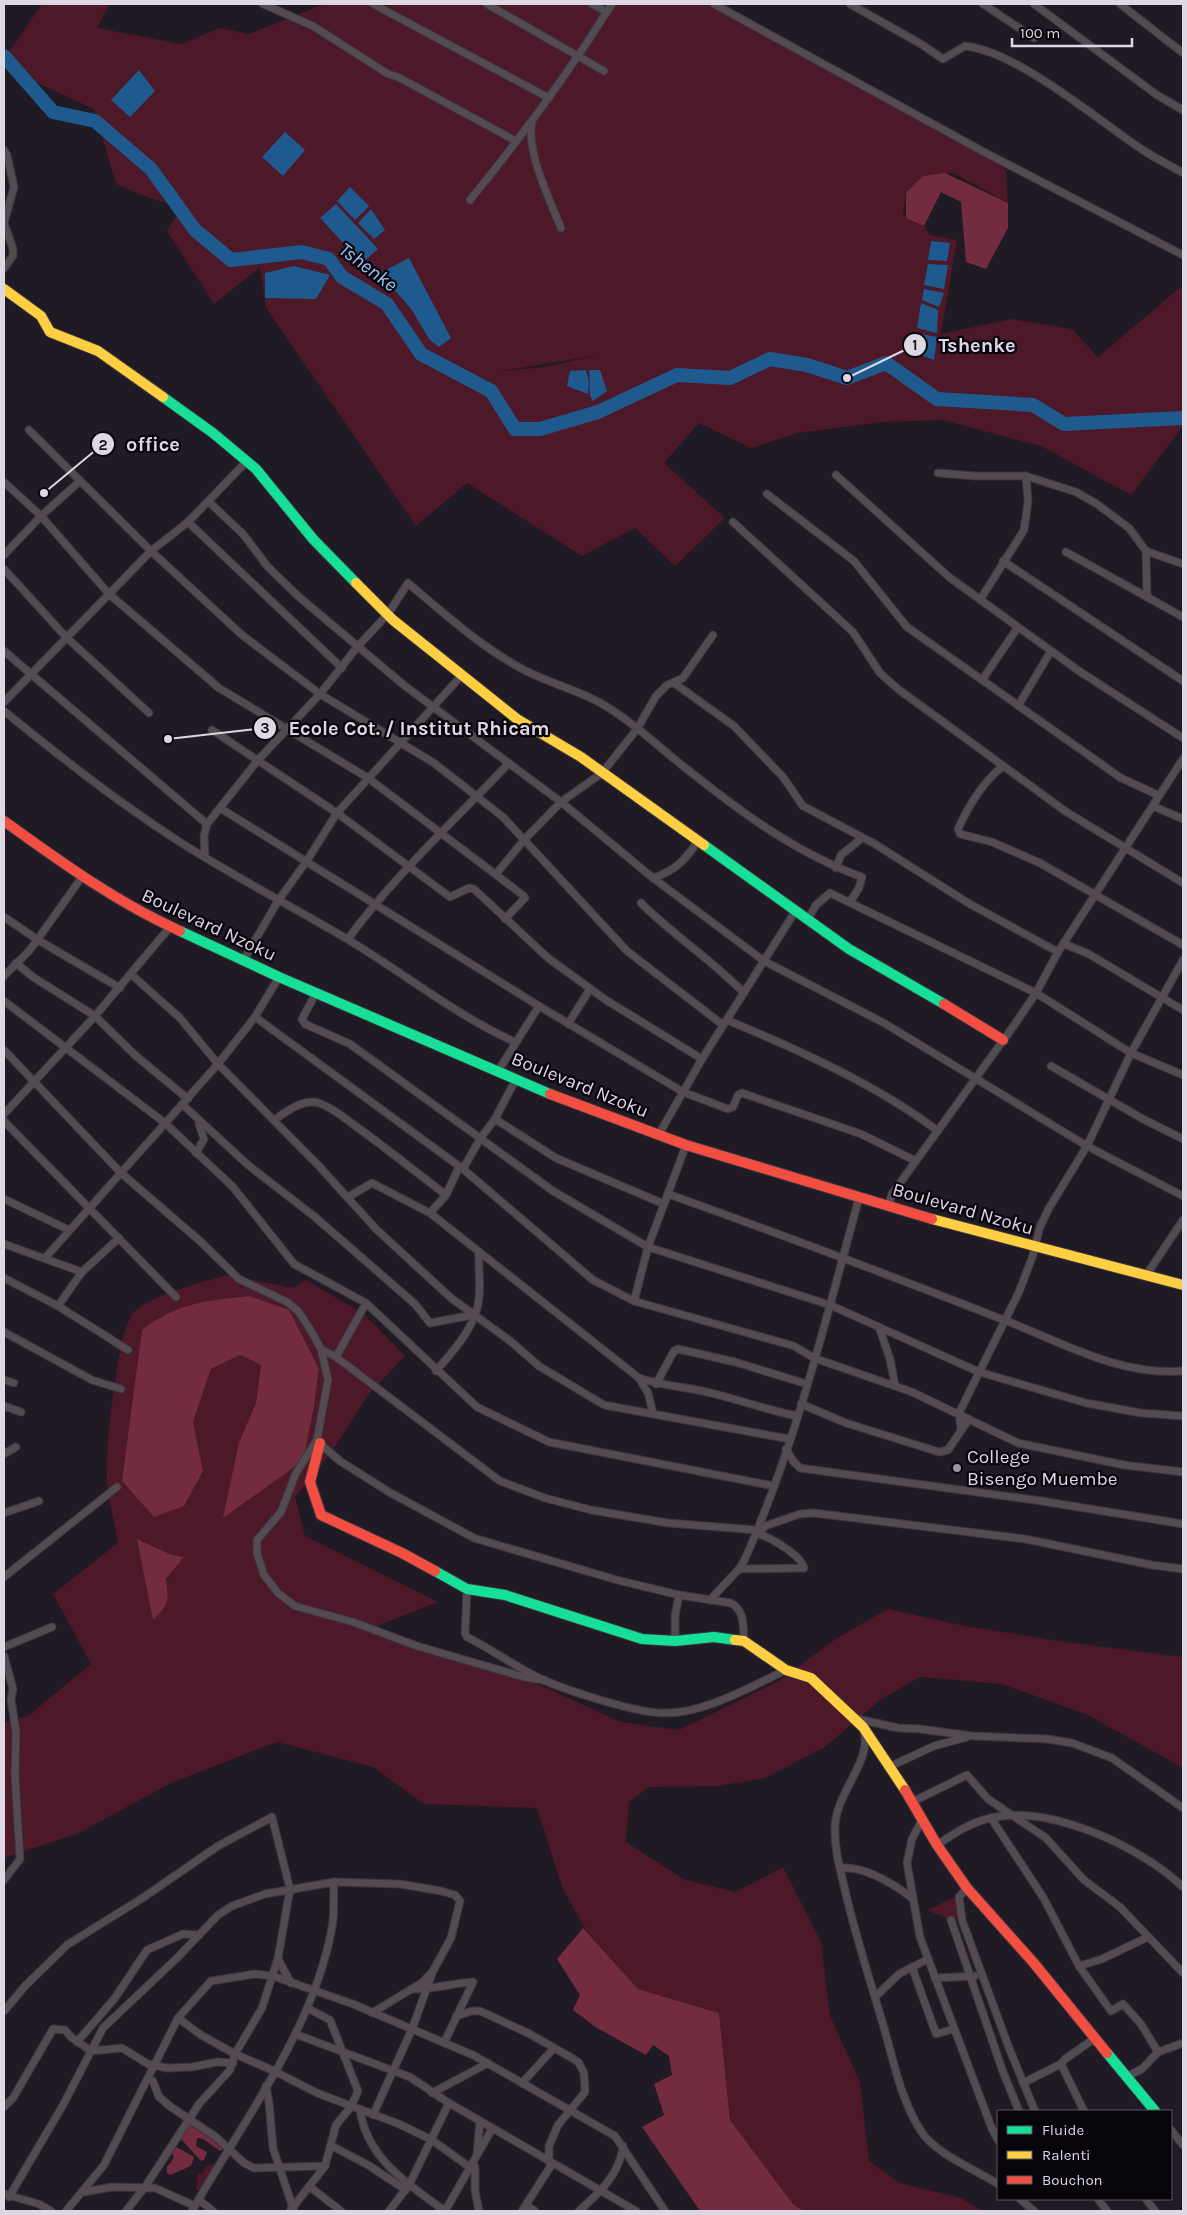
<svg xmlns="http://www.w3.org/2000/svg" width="1187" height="2215" viewBox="0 0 1187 2215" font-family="Karla,sans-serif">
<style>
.green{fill:#4d1828;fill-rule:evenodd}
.forest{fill:#722b3f}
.water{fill:#1f5a8f}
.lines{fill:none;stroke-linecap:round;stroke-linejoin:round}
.river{stroke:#1f5a8f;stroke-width:14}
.street-casing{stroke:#3a353d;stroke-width:9}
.fast-casing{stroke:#3a353d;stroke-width:12}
.slow-casing{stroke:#3a353d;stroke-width:12}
.jam-casing{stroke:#3a353d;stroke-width:12}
.street{stroke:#534a52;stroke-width:7}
.fast{stroke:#16e098;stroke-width:10}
.slow{stroke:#ffcf43;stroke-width:10}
.jam{stroke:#f24e42;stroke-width:10}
.poi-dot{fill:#9b96a0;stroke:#07050b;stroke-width:2}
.labels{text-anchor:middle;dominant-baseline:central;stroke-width:4.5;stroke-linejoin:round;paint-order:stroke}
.street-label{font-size:19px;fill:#ded8e4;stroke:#07050b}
.poi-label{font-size:19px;fill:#ded8e4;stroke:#07050b;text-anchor:start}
.water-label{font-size:20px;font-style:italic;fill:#98c7f9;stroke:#07050b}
.leader{fill:none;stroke:#ded8e4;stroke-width:2}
.callout-dot{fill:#ded8e4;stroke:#07050b;stroke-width:2}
.mark-label{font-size:15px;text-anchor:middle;font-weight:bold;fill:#111}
.callout-label{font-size:20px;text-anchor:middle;font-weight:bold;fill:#ded8e4;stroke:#07050b;stroke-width:4.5;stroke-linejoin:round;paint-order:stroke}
</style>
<rect width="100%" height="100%" fill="#1f1a23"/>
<!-- green -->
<g class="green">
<path d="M42,4H110L97,28L182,44L219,28L249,34L325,4H714L984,152L1006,170L1008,203L954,173L923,176L906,193L903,215L924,226L930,235L957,240L941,334L1012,319L1072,329L1098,357L1183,285V426L1131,495L1041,446L942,420L882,422L798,433L751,448L699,423L664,463L725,518L675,566L635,528L582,556L467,483L416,526L266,308L260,267L214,304L167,231L182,207L149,198L116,184L94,109L4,68V59ZM599,355L544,367L496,372Z"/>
<path d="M228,1275L293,1288L306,1280L364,1314L405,1356L368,1395L331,1453L295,1497L305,1536L438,1602L364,1631L535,1683L621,1722L679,1730L779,1681L837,1638L888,1609L965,1626L1066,1642L1183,1657V1768L1088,1715L1002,1684L920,1677L880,1700L825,1747L765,1778L718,1786L649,1787L629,1802L626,1842L685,1880L736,1892L783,1867L821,1942L830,2016L860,2082L869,2161L900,2183L961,2198L982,2211H804L793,2204L730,2120L719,2013L638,1989L586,1931L562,1887L537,1808L424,1804L373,1767L277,1742L171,1783L79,1833L4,1858V1722L28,1716L91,1664L53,1594L118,1543C115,1522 108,1500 107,1479C105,1451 117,1333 133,1313C150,1294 204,1282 228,1275ZM142,1330L319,1369L314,1407L303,1461L224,1517L239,1442L256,1403L261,1365L240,1355L211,1369L193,1422L136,1383ZM137,1539L172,1555L184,1557L166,1580Z"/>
<polygon points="955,1897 968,1914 951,1920 927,1910"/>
<polygon points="217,2164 200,2190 196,2190 198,2174 203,2173 207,2165"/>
</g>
<!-- forest -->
<g class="forest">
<polygon points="945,173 1008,203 1008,228 986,269 966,262 961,202 941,192 924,226 906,218 906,193 923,176"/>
<path d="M250,1296L289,1310L319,1369L314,1407L303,1461L223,1518L239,1442L256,1403L261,1365L240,1355L211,1369L193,1422L203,1471L184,1506L154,1517L122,1481L142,1330C178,1302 206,1301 250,1296Z"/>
<path d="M137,1539L172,1555L184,1557L166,1579C169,1601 169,1605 153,1620Z"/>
<polygon points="583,1928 638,1989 719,2013 730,2120 793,2204 804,2211 700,2211 642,2127 664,2115 654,2084 672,2075 669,2056 653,2045 646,2055 597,2028 573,2010 580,1995 557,1959"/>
<polygon points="191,2123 225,2148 220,2151 203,2139 197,2138 196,2146 207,2152 204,2160 201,2161 180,2138"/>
<polygon points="175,2146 194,2157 191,2166 170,2175 167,2173 167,2166 170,2164 174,2157 171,2152"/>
</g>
<!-- water -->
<g class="water">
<polygon points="139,70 155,91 130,117 111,100"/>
<polygon points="285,132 305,150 283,176 262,157"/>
<polygon points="350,187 369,206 355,220 337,201"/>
<polygon points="336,204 378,249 362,263 320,218"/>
<polygon points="371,209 385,230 374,239 358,223"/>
<polygon points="931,241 950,243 947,261 928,260"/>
<polygon points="409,258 451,338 439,347 429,339 412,310 380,273"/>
<polygon points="928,264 948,265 944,289 924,285"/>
<polygon points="294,266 330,275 316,299 265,298 265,273"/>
<polygon points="924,289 944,293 939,307 922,300"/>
<polygon points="921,303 938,310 937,333 917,328"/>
<polygon points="916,333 937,337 934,360 915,353"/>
<polygon points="586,370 589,382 588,394 567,386 570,371"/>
<path d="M589,370H600L607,391L593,401C587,394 591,380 589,370Z"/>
</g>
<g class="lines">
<!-- river -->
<polyline class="river" points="4,56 53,112 95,121 151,169 195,230 231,260 302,252 329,259 342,277 387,304 421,354 491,391 515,429 540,429 598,412 677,375 730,378 770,359 807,365 847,378 886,363 937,399 1033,405 1064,424 1183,418"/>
<!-- street casing -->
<g class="street-casing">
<g id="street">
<polyline points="263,4 313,26 388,74 398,77 516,141"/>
<polyline points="373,4 549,98"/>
<polyline points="487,4 604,71"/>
<polyline points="592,4 607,12"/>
<polyline points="714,4 984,152 1183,255"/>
<path d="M850,4L921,44L943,59L965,46C1019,52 1097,120 1143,150C1156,159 1170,165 1183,173"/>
<polyline points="983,4 1034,38"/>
<polyline points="1034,4 1157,95 1183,110"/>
<polyline points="1120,4 1183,53"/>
<path d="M532,122C526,152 550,200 561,228"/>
<polyline points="4,150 7,155 14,187 4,223 13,249 13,256 4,268"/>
<path d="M470,200C521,138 569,72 612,4"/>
<polyline points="29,430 151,551 242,635 320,694 434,763 503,817 627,951 723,1025"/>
<polyline points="938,473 976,476 1026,476 1076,492 1097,504 1129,528 1146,551 1183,564"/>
<polyline points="836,475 949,577 1079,671 1183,738"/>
<polyline points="4,482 41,516 109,594 219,688 368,778 524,896 525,898 505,919"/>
<polyline points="767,494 854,561 907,627 1121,778 1158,795"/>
<polyline points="209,502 243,534 268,567 299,597 405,686 561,802 653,878 764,961 884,1023 1087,1146 1183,1196"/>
<polyline points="188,522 342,668"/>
<polyline points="733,522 853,632 880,673 898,689 1065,811 1183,883"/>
<polyline points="1146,551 1147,597"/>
<polyline points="1066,552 1183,617"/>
<polyline points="4,555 41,516 80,481"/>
<polyline points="1003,561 1183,681"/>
<polyline points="4,569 66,637 149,713"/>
<polyline points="980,600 1024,530 1028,501 1026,476"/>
<polyline points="4,651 207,824"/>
<polyline points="982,680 1018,627"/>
<polyline points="674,683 734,726 783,777 803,806 875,844 968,903 1058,952"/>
<polyline points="4,702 151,551 188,522 247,461"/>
<polyline points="1018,706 1051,651"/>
<path d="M4,711C62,758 120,804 183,844C237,878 293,907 347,939C404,973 455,1015 515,1042"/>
<polyline points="212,730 337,813 450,897 469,888 474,889 548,958 606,1000 702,1059"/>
<path d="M1003,766C984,781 968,807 958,829L960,834L992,842L1040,863L1183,945"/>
<polyline points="1153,806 1183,819"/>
<polyline points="220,808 539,1006 683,1092 728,1109 733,1107 738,1095 742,1093 861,1134 916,1161"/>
<path d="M205,857L204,836L207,824L258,760L320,694L358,646L388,614L408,583C446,615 482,648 526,671C554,685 585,692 612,710C637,726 659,747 683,766C738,810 795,853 862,877L859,888L850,902"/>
<polyline points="836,868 841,855 862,838"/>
<polyline points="496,874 524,840 561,802 602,773 637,729 656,696 667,685 683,678 713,635"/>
<path d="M653,878C673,872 688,858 698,840"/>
<path d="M641,903C673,935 712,960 744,993"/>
<polyline points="4,917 38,940 120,988"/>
<polyline points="808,919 816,905 830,893 1036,993 1131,1053 1183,1075"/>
<path d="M348,939C394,876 454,821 508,764"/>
<polyline points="1064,944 1087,953 1183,1010"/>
<polyline points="243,961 278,901 306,862 337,813 462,675"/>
<polyline points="16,963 33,977 95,1016 136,1056 188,1099"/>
<polyline points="132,975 180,1018 218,1064 318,1165 376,1229 451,1298 509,1340 539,1366 604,1405 789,1439"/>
<polyline points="4,976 30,950 82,877"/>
<polyline points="316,993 302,1019 305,1024 350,1044 553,1191 648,1247 830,1305 979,1372 1086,1403 1141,1413 1183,1416"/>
<polyline points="4,1001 165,1123 233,1187 294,1264 366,1303 477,1407 549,1442 774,1486"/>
<polyline points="255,1017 463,1169 593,1280 634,1301 794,1346 814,1358 912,1392 1018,1443 1124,1465 1183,1472"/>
<path d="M727,1020C797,1049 877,1085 938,1131"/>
<polyline points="568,1024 590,989"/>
<polyline points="4,1050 121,1173 200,1241 239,1279 287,1302 298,1311 310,1329 321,1349 328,1380 317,1440 296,1473 281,1512 257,1540 257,1553 264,1575 278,1593 295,1606 353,1622 417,1646 524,1677 544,1680"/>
<polyline points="1051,1066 1143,1119 1183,1139"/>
<polyline points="498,1071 539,1006"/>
<polyline points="183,1105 248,1165 315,1217 415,1304 430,1323 473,1315"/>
<polyline points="4,1114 95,1016 170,927"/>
<polyline points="495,1119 556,1158 664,1204"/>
<path d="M274,1120C286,1112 303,1098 319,1103C334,1108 348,1121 361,1130C390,1151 417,1173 446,1195"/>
<polyline points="4,1121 176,1297"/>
<polyline points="659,1134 702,1059 796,910"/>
<polyline points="196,1153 204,1139 199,1124"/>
<polyline points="463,1169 480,1139 495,1119 516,1079"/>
<path d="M668,1194C780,1234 892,1276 1004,1320C1062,1342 1118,1376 1183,1371"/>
<polyline points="348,1197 372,1183 430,1213 639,1378 648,1393 653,1413"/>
<polyline points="4,1199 69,1230"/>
<polyline points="888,1207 892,1194 1015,1024 1036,993 1058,952 1183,759"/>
<polyline points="430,1213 446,1195 459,1167"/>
<polyline points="4,1244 82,1272"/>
<polyline points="45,1258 218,1064 255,1017 279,977"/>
<polyline points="1147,1274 1183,1220"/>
<polyline points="4,1278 58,1306 128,1350"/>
<polyline points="634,1301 648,1247 686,1145"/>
<polyline points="58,1306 82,1272 119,1238"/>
<polyline points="879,1327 890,1359 895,1385"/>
<polyline points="4,1332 92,1380 121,1389"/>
<polyline points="321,1349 336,1357 500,1481 545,1498 591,1510 668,1523 757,1530"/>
<polyline points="336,1357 366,1303"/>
<path d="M436,1371C454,1350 476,1327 479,1298C481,1283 478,1267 479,1252"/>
<path d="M639,1378C663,1386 687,1387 711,1393C740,1400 767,1410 797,1416"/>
<polyline points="4,1380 14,1383"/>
<polyline points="656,1384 674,1351 678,1349 735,1362 807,1384"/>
<polyline points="801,1404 846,1423 939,1452 948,1450 969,1419"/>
<polyline points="4,1406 21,1412"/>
<polyline points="961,1429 959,1413 1019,1292 1032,1258 1040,1227 1049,1208 1087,1146 1131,1053 1183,960"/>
<path d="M318,1442L340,1461L389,1492L474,1538L617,1580L679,1595L731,1603C745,1611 743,1626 744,1641"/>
<polyline points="786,1449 793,1461 800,1468 1035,1500 1183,1524"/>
<polyline points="4,1454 16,1447"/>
<polyline points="4,1513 39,1501"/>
<polyline points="759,1534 765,1526 800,1514 814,1513 1025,1539 1152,1565 1183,1569"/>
<path d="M739,1569L804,1568C802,1556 768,1535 756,1534"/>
<polyline points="4,1577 117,1487"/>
<path d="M467,1589L465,1633L467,1637C493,1650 517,1668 543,1680C569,1691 633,1712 661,1713C702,1715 750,1687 786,1670"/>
<path d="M710,1600L739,1569L745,1559C796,1444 826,1319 859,1198"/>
<polyline points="675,1641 675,1616 679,1595"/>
<polyline points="4,1647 52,1627"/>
<polyline points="4,1656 13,1689 11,1699 16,1732 15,1776 20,1859 4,1880"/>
<polyline points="854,1718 898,1728 920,1729 973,1736 1047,1739 1072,1743 1112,1758 1183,1808"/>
<path d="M864,1731C872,1762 837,1790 835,1826C834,1848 840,1869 845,1890C855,1934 869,1977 882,2021C893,2057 900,2099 921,2131C934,2153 976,2170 998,2184"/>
<polyline points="891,1766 934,1746 967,1737"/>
<polyline points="912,1802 967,1775 988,1799 1046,1838 1084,1880 1120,1907 1183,1973"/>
<polyline points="991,1818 1043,1897 1079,1966 1111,2011 1123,2004 1141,2024 1158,2052"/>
<polyline points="922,1820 912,1839 907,1863 920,1937 992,2129 998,2140"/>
<path d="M937,1845C953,1834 971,1822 991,1818C1050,1804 1141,1847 1183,1887"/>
<path d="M840,1868C865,1866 892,1883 912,1898"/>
<polyline points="967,1888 959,1897 962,1920 1009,2048 1035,2111"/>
<polyline points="951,1920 1003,2072 1019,2111"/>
<polyline points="278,1959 291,1983"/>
<polyline points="1079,1966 1102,1959 1148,1937"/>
<polyline points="912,1967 936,2034 954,2029"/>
<polyline points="935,1978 975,1976"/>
<path d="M411,1989C432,1990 452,1983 473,1982L444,2043"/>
<polyline points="875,1997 899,1974 928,1959"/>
<polyline points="4,2011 26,1985 67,1945 144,1897 218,1846 272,1817 290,1889 278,1958 262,2008 235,2054 230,2070 199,2104 145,2187 126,2211"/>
<polyline points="372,2013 423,1982 431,1973"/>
<polyline points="456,2016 472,2011 480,2011 528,2033 572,2058 579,2063 584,2073 585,2092 558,2125 549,2146 549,2162"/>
<polyline points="178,2018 201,2035 235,2054 274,2071 317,2093 399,2124 432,2140 475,2171"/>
<polyline points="295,2034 410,2077 449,2103 636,2211"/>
<polyline points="77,2042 115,1998 147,1950 183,1934 199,1935"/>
<polyline points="1061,2064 1084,2111"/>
<polyline points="1128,2076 1142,2069 1158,2052 1183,2043"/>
<polyline points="148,2078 153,2081 159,2097 171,2107 216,2137 244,2163 254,2168 325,2166"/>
<polyline points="522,2083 554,2048"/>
<polyline points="1023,2083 1061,2064 1065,2059 1094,2039"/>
<polyline points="266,2086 269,2103 273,2148 294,2211"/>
<polyline points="432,2093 488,2063"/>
<polyline points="4,2107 13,2098 53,2029 65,2030 71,2037 91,2051 122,2048 148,2064 167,2068 192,2067 217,2062 233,2063"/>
<path d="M360,2110C367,2159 408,2184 445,2211"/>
<polyline points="1171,2130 1183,2145"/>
<polyline points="332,2146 368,2165 406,2190"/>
<polyline points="477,2154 480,2121"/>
<polyline points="475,2167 475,2191 479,2211"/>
<polyline points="310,2187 341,2211"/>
<polyline points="84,2192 112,2187 155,2188 195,2206"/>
<polyline points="4,2194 39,2204 51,2211"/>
<polyline points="9,2197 63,2105 103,2028 177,1958 218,1915 232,1906 265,1894 334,1882 400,1884 441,1891 455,1895 460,1901 451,1938 433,1971 412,2029 373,2115"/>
<polyline points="1020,2199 1034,2211"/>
<polyline points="1098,2199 1107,2211"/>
<polyline points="1146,2199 1155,2211"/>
<polyline points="199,2200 213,2211"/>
<polyline points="527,2206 535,2211"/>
<polyline points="66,2211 104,2165 178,2018 211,1981 255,1974 273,1976 353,2004 473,2055 615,2136 665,2211"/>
<path d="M192,2211C242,2122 314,2030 332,1927C335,1913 333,1897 334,1882"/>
<polyline points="290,2211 325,2166 336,2125 351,2107 358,2091 330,2020 307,2008"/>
<polyline points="389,2211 409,2185 449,2103"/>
<polyline points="445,2211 492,2129"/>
<polyline points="522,2211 552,2164"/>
<path d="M579,2211C599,2193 620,2174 623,2146"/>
</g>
</g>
<!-- fast casing -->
<g class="fast-casing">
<g id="fast">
<polyline points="163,397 213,433 256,469 313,539 356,583"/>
<polyline points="704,845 849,949 944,1004"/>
<polyline points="180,931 279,977 550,1094"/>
<polyline points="435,1571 467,1589 505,1595 642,1639 675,1641 714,1637 735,1640"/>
<polyline points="1107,2053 1155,2111"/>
</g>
</g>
<!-- slow casing -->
<g class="slow-casing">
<g id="slow">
<polyline points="4,289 41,316 50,332 98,351 163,397"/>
<polyline points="356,583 393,620 517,719 581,757 704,845"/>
<polyline points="932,1219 1183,1285"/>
<polyline points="735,1640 744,1641 786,1670 811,1678 863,1727 905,1790"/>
</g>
</g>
<!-- jam casing -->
<g class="jam-casing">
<g id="jam">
<path d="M4,821C61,862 116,902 180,931"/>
<polyline points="944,1004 1003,1040"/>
<polyline points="550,1094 686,1145 932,1219"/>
<polyline points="320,1443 310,1482 321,1515 402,1553 435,1571"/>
<polyline points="905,1790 937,1845 967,1888 1033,1962 1107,2053"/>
</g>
</g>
<!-- street -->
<use href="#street" class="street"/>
<!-- fast -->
<use href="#fast" class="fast"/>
<!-- slow -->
<use href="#slow" class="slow"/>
<!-- jam -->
<use href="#jam" class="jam"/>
</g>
<!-- markers -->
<circle class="poi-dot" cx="957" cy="1468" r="5"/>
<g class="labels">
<!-- street labels -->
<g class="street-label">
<text transform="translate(209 925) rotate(25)">Boulevard Nzoku</text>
<text transform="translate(580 1085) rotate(22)">Boulevard Nzoku</text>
<text transform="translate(963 1209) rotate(16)">Boulevard Nzoku</text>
</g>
<!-- poi labels -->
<g class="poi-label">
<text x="967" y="1457">College<tspan x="967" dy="22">Bisengo Muembe</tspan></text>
</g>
<!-- water labels -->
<g class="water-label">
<text transform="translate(368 267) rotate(37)">Tshenke</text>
</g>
</g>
<!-- callouts -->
<path class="leader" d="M847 378L915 345M44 493L103 444M168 739L265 728"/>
<g class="callout-dot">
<circle cx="847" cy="378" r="5"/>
<circle cx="44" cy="493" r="5"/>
<circle cx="168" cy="739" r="5"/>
<circle cx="915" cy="345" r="12"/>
<circle cx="103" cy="444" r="12"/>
<circle cx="265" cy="728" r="12"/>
</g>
<g class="mark-label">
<text x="915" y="350">1</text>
<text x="103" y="450">2</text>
<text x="265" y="733">3</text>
</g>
<g class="callout-label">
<text x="977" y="352">Tshenke</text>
<text x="153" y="451">office</text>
<text x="419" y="735">Ecole Cot. / Institut Rhicam</text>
</g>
<!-- border -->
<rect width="1187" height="2215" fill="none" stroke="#ded8e4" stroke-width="10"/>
<!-- legend -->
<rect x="997" y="2110" width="175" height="90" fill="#07050b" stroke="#5d5962"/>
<rect x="1007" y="2126" width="25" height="8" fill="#16e098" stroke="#5d5962"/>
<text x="1042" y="2135" font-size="15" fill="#ded8e4">Fluide</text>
<rect x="1007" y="2151" width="25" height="8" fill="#ffcf43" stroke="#5d5962"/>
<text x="1042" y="2160" font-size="15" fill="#ded8e4">Ralenti</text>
<rect x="1007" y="2176" width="25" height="8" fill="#f24e42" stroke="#5d5962"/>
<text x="1042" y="2185" font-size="15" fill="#ded8e4">Bouchon</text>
<!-- scale -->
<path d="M1012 38v8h120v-8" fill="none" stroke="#ded8e4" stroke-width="2.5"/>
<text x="1020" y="38" font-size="15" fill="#ded8e4" stroke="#07050b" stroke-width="4" paint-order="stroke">100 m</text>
</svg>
